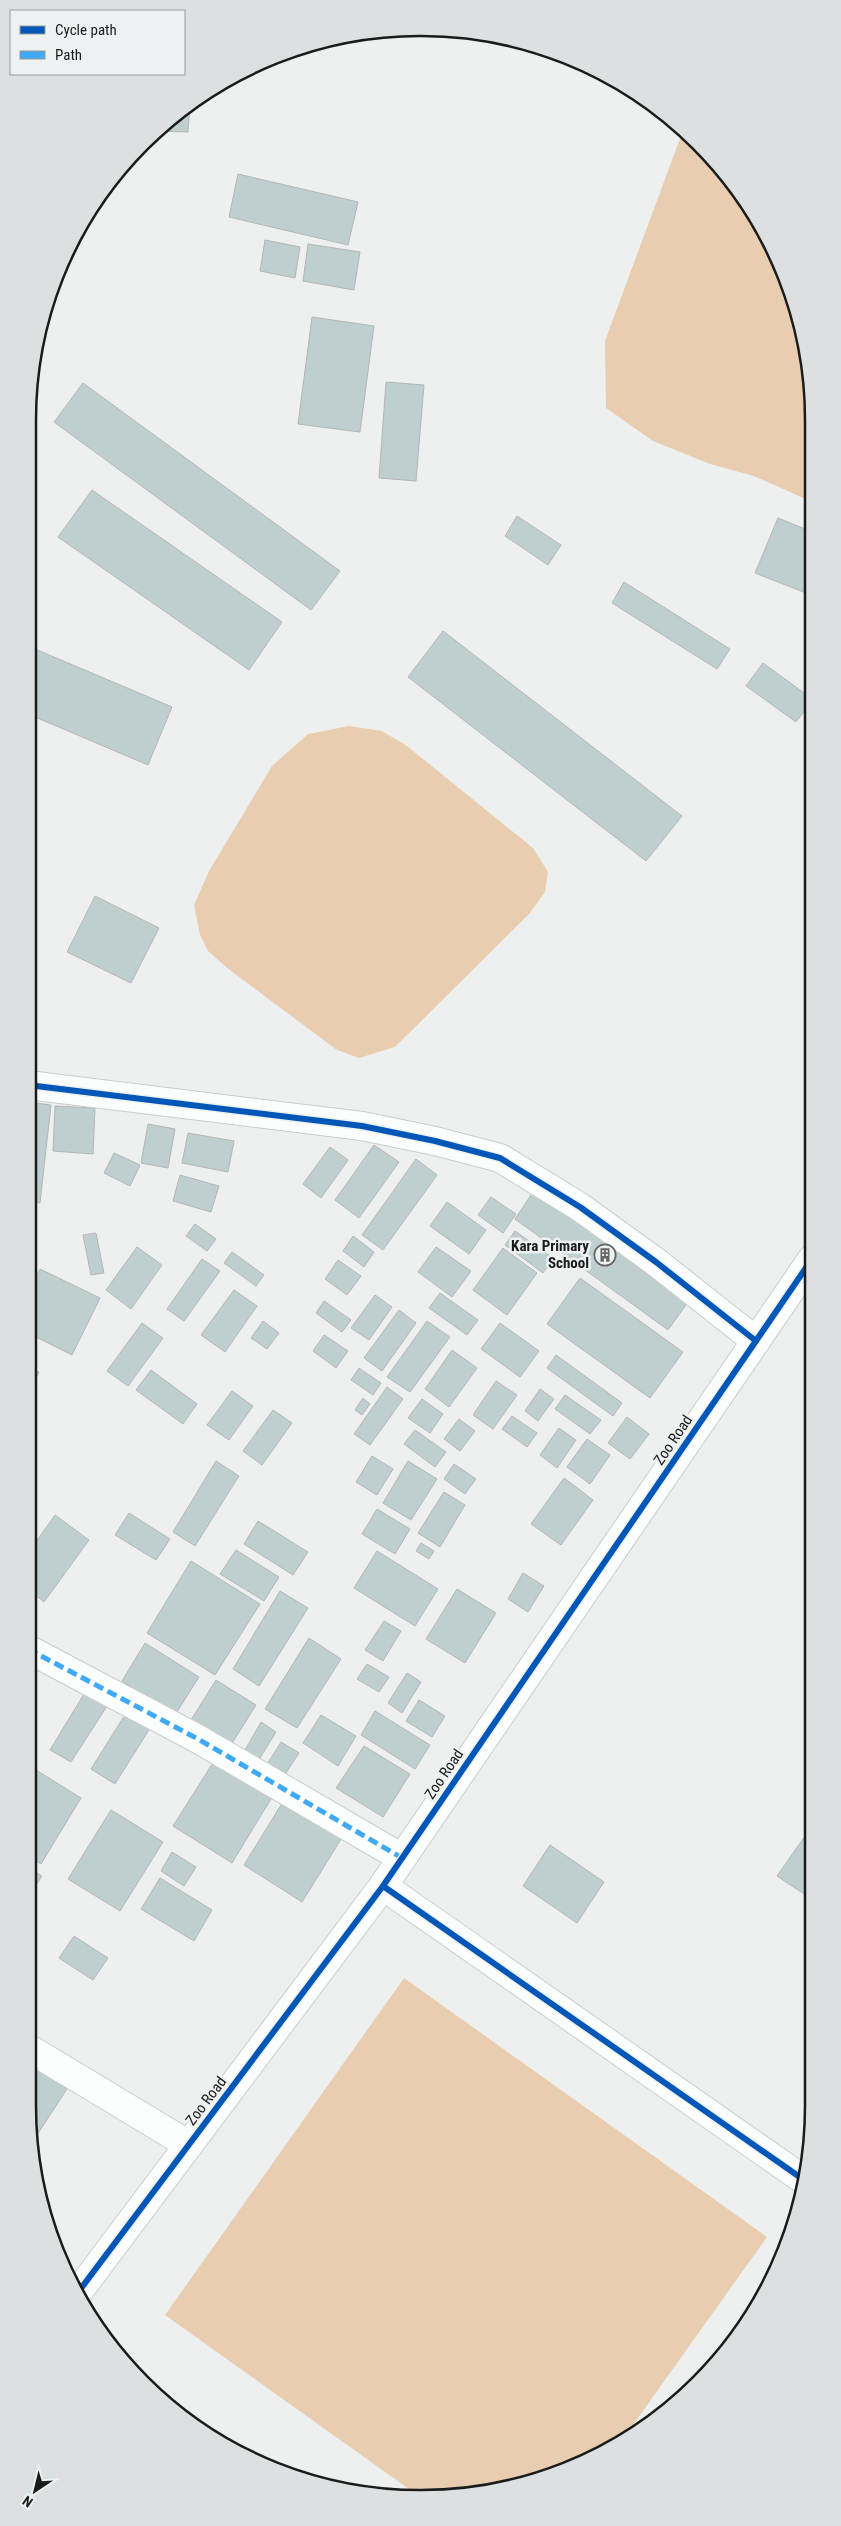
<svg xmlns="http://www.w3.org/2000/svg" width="841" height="2526" viewBox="0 0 841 2526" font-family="'Roboto Condensed',sans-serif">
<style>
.water{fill:#e9cdb0}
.building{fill:#bfcece;stroke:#b4b6b6}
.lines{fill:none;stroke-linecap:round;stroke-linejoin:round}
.minor-casing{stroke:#cbcdcd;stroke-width:30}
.minor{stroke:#fcfdfd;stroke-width:28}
.quiet{stroke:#3fa9f5;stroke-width:5;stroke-dasharray:10 5;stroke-linecap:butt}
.cycleway-casing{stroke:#edf1f1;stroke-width:9}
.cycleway{stroke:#0057b8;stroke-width:6}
.labels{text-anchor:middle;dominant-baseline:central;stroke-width:5;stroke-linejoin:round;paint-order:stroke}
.poi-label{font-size:15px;font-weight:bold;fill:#1a1b1b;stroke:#edf1f1;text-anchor:end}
.street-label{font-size:15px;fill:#1a1b1b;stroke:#edf1f1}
.rim{fill:none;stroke:#1a1b1b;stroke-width:2.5}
</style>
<rect width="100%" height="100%" fill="#eef0f0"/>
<!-- water -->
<g class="water">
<polygon points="682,133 716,162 783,270 810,369 810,501 754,476 710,464 653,441 606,408 605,341"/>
<polygon points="349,726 382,731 407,746 533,848 548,872 545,892 530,913 395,1047 359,1058 337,1050 227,968 208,951 200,935 194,905 209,871 272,766 308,734"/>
<polygon points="404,1978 767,2237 623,2439 522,2485 446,2498 420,2497 165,2315"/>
</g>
<!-- building -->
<g class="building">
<polygon points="190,104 188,132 156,131 161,125"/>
<polygon points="238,174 358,202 348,245 229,217"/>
<polygon points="265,240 300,247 295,278 260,271"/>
<polygon points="308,244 360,252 354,290 303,281"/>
<polygon points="312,317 374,326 360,432 298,424"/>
<polygon points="386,382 424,385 416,481 379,478"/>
<polygon points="83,383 340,571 311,610 54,422"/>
<polygon points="92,490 282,622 249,670 58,537"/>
<polygon points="517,516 561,545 548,565 505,536"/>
<polygon points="778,518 810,531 811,595 755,573"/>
<polygon points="624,582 730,649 717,669 612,603"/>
<polygon points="443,631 682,816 646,861 408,677"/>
<polygon points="28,646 172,707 148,765 28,714"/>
<polygon points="763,663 811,698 811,703 796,722 746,686"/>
<polygon points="95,896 159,928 131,983 67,952"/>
<polygon points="28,1102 51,1105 40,1203 28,1202"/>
<polygon points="55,1106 95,1108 93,1154 53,1151"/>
<polygon points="148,1124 175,1129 168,1168 141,1163"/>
<polygon points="188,1133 234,1141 228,1172 182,1163"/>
<polygon points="374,1145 399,1162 359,1218 335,1200"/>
<polygon points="330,1147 348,1160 321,1198 303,1184"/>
<polygon points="114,1153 140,1165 130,1186 104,1173"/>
<polygon points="416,1159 437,1175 383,1250 362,1235"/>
<polygon points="180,1175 219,1186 211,1212 173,1201"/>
<polygon points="541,1180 695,1292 668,1330 515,1219"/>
<polygon points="491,1197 516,1214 503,1233 478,1215"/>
<polygon points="447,1202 486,1230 469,1254 430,1226"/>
<polygon points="195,1224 216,1239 207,1251 186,1236"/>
<polygon points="515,1231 553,1258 543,1273 505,1245"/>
<polygon points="96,1233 104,1273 91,1275 83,1235"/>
<polygon points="353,1236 374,1252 364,1267 343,1251"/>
<polygon points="137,1247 162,1265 131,1309 106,1290"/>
<polygon points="436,1247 471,1271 452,1297 418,1272"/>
<polygon points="503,1248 537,1273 507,1315 473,1290"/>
<polygon points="232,1252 264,1275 256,1286 224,1263"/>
<polygon points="202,1259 220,1271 184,1321 167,1309"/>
<polygon points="338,1260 361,1276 347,1295 325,1279"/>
<polygon points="40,1269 100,1298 72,1355 28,1333 28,1294"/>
<polygon points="580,1278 683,1352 650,1398 547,1324"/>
<polygon points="234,1290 257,1306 225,1352 201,1335"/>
<polygon points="440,1293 478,1320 467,1335 429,1308"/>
<polygon points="375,1295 392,1307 369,1340 351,1328"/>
<polygon points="324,1301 351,1320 342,1332 316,1313"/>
<polygon points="399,1310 416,1323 382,1371 364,1358"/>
<polygon points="263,1321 279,1333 267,1349 251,1338"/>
<polygon points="427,1321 450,1337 410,1392 387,1377"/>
<polygon points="142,1323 163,1338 128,1386 107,1371"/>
<polygon points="500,1323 539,1351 520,1377 481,1349"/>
<polygon points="324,1335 348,1351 336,1368 313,1351"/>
<polygon points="452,1350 477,1368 449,1407 425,1389"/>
<polygon points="556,1355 622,1403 613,1416 547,1368"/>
<polygon points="28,1366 39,1372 28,1395"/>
<polygon points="359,1368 381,1383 373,1395 351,1380"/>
<polygon points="151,1370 197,1404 183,1424 136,1390"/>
<polygon points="496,1381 517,1395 493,1429 473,1415"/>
<polygon points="387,1387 403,1399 370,1445 354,1434"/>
<polygon points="540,1389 554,1399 538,1421 525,1411"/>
<polygon points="232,1391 253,1406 229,1440 207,1425"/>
<polygon points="565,1395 601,1420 590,1434 555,1409"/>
<polygon points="363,1398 370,1404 362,1415 355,1410"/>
<polygon points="422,1399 443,1414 430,1433 408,1418"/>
<polygon points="273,1410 292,1423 262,1465 243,1451"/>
<polygon points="512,1416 537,1433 527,1447 502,1429"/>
<polygon points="627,1417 649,1434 630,1459 608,1443"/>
<polygon points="459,1419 475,1431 460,1451 444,1439"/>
<polygon points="559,1428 576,1440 557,1468 540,1455"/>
<polygon points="415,1430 446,1452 435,1467 404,1444"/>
<polygon points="587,1439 610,1455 590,1484 567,1467"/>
<polygon points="372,1456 393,1469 377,1495 356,1482"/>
<polygon points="216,1461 239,1476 195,1546 173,1532"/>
<polygon points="408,1461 437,1479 411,1520 383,1503"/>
<polygon points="454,1464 476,1479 465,1494 444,1479"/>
<polygon points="564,1478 593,1500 561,1545 531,1524"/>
<polygon points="444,1492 465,1505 440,1547 418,1533"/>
<polygon points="377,1509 410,1529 395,1554 362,1534"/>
<polygon points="129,1513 170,1539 156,1560 115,1535"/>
<polygon points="55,1515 89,1540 44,1602 28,1589 28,1553"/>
<polygon points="258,1521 308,1552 293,1575 244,1544"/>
<polygon points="421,1543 434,1551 429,1559 416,1551"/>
<polygon points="236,1550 279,1577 264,1601 220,1574"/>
<polygon points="377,1551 438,1589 415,1626 354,1588"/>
<polygon points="191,1561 260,1604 215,1675 147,1633"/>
<polygon points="523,1573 544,1586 528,1612 508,1599"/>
<polygon points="457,1589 496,1613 465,1663 426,1639"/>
<polygon points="280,1591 308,1608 259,1686 233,1669"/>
<polygon points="384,1621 401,1631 383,1661 365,1650"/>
<polygon points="309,1638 341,1659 297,1728 265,1709"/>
<polygon points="145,1643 199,1677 175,1715 122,1681"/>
<polygon points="367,1664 389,1677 379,1692 357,1679"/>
<polygon points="407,1673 421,1682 402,1713 388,1703"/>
<polygon points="216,1680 256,1705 231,1745 191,1720"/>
<polygon points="87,1689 109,1703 71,1762 50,1750"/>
<polygon points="419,1700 445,1716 432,1737 406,1721"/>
<polygon points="128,1710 152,1725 115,1784 91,1769"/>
<polygon points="375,1711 430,1745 415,1769 361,1735"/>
<polygon points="321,1715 356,1736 338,1766 303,1743"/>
<polygon points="261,1722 276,1732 258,1761 244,1752"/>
<polygon points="281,1742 299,1753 284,1776 266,1766"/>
<polygon points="364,1746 410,1774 383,1817 336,1788"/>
<polygon points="216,1758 274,1794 232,1863 173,1826"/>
<polygon points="28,1765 81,1798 41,1864 28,1856"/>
<polygon points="284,1800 343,1836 302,1902 244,1865"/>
<polygon points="111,1810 163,1842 120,1911 68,1879"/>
<polygon points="805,1836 813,1842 813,1900 777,1876"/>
<polygon points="550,1845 604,1882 577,1923 523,1886"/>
<polygon points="172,1852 196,1867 184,1886 161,1871"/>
<polygon points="28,1867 42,1876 28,1897"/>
<polygon points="160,1878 212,1910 194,1941 141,1909"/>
<polygon points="74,1936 108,1958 93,1980 59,1958"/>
<polygon points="28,2063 67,2089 31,2144 28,2106"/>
</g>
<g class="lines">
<!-- minor casing -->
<g class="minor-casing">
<g id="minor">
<polyline points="28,1085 362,1126 435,1141 500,1158 580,1207 656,1262 756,1341"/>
<polyline points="28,1649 198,1739 402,1858"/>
<polyline points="383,1886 804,2180"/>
<polyline points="28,2048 189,2145"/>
<polyline points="79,2291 383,1886 812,1259"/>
</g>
</g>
<!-- minor -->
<use href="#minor" class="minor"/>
<!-- quiet -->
<polyline class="quiet" points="28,1649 198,1739 402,1858"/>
<!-- cycleway casing -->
<g class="cycleway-casing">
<g id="cycleway">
<polyline points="28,1085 362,1126 435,1141 500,1158 580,1207 656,1262 756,1341"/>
<polyline points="383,1886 804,2180"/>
<polyline points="79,2291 383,1886 812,1259"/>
</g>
</g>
<!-- cycleway -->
<use href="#cycleway" class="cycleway"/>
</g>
<!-- icons -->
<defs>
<g id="building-ring" transform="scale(1.125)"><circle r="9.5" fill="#edf1f1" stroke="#646666" stroke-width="1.5"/><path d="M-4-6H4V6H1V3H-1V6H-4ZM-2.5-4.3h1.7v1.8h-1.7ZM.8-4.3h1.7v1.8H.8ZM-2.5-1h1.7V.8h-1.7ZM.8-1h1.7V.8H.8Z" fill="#646666"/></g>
</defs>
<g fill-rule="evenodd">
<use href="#building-ring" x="605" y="1255"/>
</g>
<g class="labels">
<!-- poi labels -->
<g class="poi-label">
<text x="589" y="1246">Kara Primary<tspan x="589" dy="17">School</tspan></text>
</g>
<!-- street labels -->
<g class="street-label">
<text transform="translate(673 1440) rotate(-56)">Zoo Road</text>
<text transform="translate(444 1774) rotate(-56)">Zoo Road</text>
<text transform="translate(206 2101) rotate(-53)">Zoo Road</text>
</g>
</g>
<!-- crop -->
<path d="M0 0H841V2526H0ZM420 36H421A384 384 0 0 1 805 420V2106A384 384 0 0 1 421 2490H420A384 384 0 0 1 36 2106V420A384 384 0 0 1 420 36Z" fill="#dce0e0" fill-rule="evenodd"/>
<path class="rim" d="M420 36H421A384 384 0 0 1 805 420V2106A384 384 0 0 1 421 2490H420A384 384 0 0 1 36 2106V420A384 384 0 0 1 420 36Z"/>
<!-- legend -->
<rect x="10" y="10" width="175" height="65" fill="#edf1f1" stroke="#999b9b"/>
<rect x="20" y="26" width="25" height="8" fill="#0057b8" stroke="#999b9b"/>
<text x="55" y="35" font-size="15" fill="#1a1b1b">Cycle path</text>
<rect x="20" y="51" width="25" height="8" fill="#3fa9f5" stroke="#999b9b"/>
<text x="55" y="60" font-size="15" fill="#1a1b1b">Path</text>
<!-- north arrow -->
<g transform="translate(35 2491) rotate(215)" stroke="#edf1f1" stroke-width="4" paint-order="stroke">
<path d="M0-4L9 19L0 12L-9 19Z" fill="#1a1b1b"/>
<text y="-8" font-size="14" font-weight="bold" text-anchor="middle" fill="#1a1b1b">N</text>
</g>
</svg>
